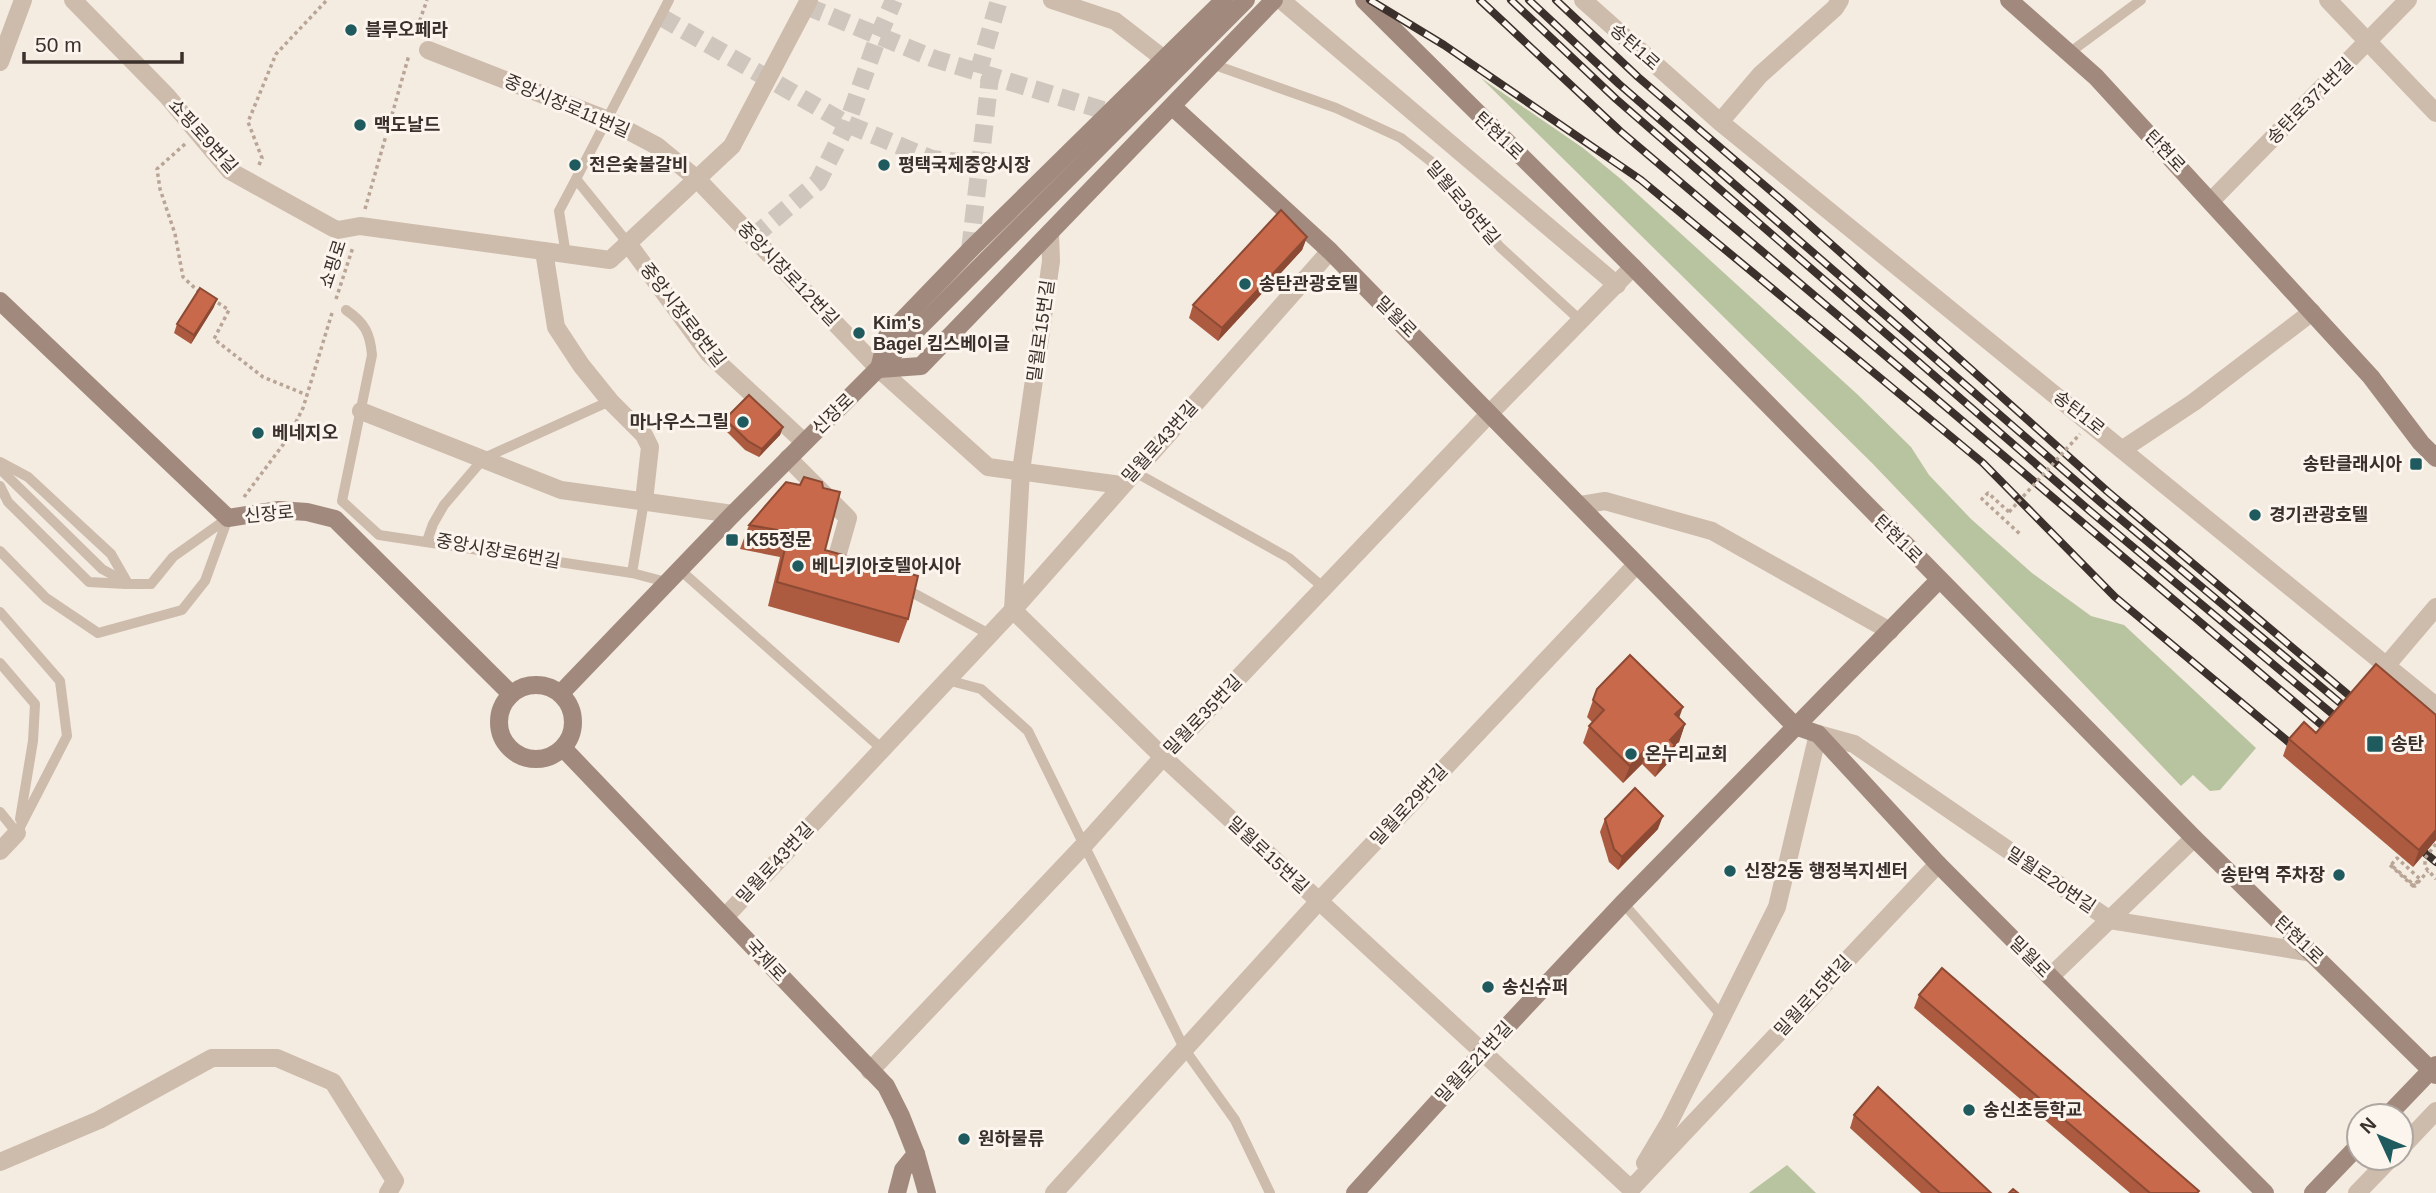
<svg xmlns="http://www.w3.org/2000/svg" width="2436" height="1193" viewBox="0 0 2436 1193" font-family="Helvetica,'Noto Sans KR',sans-serif">
<style>
.green{fill:#b8c4a0}
.lines{fill:none;stroke-linecap:round;stroke-linejoin:round}
.street-tunnel{stroke:#cfc6bd;stroke-width:18;stroke-dasharray:18 9;stroke-linecap:butt}
.path{stroke:#b9a596;stroke-width:3.5;stroke-dasharray:3.5 3.5;stroke-linecap:butt}
.lane{stroke:#cdbbac;stroke-width:10}
.street{stroke:#cdbbac;stroke-width:18}
.secondary{stroke:#a18a7d;stroke-width:18}
.rail-casing{stroke:#3b302b;stroke-width:8}
.rail{stroke:#fbf5ee;stroke-width:5;stroke-dasharray:16;stroke-linecap:butt}
.path-bridge{stroke:#b9a596;stroke-width:3.5;stroke-dasharray:3.5 3.5;stroke-linecap:butt}
.secondary-bridge{stroke:#a18a7d;stroke-width:18}
.wall{fill:#ac5a40}
.shaded-wall{fill:#8c4a34}
.building{fill:#c8694b;stroke:#8c4a34;stroke-width:2}
.poi-dot{fill:#1f5a5e;stroke:#fbf5ee;stroke-width:2.5}
.labels{text-anchor:middle;dominant-baseline:central;stroke-width:6;stroke-linejoin:round;paint-order:stroke}
.poi-label{font-size:18px;font-weight:bold;fill:#3b302b;stroke:#fbf5ee;text-anchor:start}
.street-label{font-size:18px;fill:#3b302b;stroke:#fbf5ee}
</style>
<rect width="100%" height="100%" fill="#f4ebe1"/>
<!-- green -->
<g class="green">
<polygon points="1481,78 1583,148 1622,180 1857,394 1911,447 1929,475 1971,519 2032,573 2091,616 2124,625 2256,748 2220,790 2210,791 2193,775 2181,786 1872,463"/>
<polygon points="1787,1165 1816,1193 1749,1193"/>
</g>
<g class="lines">
<!-- street-tunnel -->
<g class="street-tunnel">
<polyline points="806,6 935,59 1109,112"/>
<polyline points="661,17 847,124 932,159 979,164"/>
<polyline points="978,73 999,0"/>
<polyline points="753,237 818,182 847,124 878,37 894,0"/>
<polyline points="970,250 990,77"/>
</g>
<!-- path -->
<g class="path">
<polyline points="415,34 427,0"/>
<polyline points="185,144 157,169 160,189 175,234 183,277 199,292"/>
<polyline points="259,165 262,158 248,122 276,54 327,0"/>
<polyline points="365,209 409,55"/>
<polyline points="212,299 229,310 214,339 263,377 307,395"/>
<polyline points="336,299 353,247"/>
<polyline points="244,497 288,438 303,408 332,313"/>
<polyline points="2009,512 1988,493 1982,499 2020,534"/>
<polyline points="2390,865 2413,886 2420,879 2397,858 2391,865 2413,884"/>
</g>
<!-- lane -->
<g class="lane">
<polyline points="2069,53 2141,0"/>
<polyline points="1212,64 1336,108 1401,138 1433,163 1500,247 1581,321"/>
<polyline points="627,242 576,179 669,0"/>
<polyline points="566,255 559,211 576,179"/>
<path d="M346,310C365,323 370,333 372,355L342,501L379,535L632,573L666,582"/>
<polyline points="0,462 28,477 111,554 127,582"/>
<polyline points="0,469 102,569 129,584 151,584 173,557 228,518"/>
<polyline points="1133,471 1289,558 1324,588"/>
<polyline points="0,486 8,502 89,582 126,584"/>
<polyline points="427,541 433,524 444,505 484,458 610,401"/>
<polyline points="0,551 46,598 98,633 182,610 205,581 228,518"/>
<polyline points="679,569 881,748"/>
<polyline points="632,573 644,501"/>
<polyline points="902,587 989,634"/>
<polyline points="0,612 60,681 67,736 17,833"/>
<polyline points="0,663 35,704 33,741 20,819"/>
<polyline points="947,680 981,689 1028,731 1185,1050 1235,1120 1270,1193"/>
<polyline points="0,812 17,833"/>
<polyline points="1623,903 1722,1016"/>
</g>
<!-- street -->
<g class="street">
<polyline points="73,0 167,96 230,171 333,228 338,230 360,226 610,260 732,146 809,0"/>
<polyline points="1052,0 1115,21 1164,59"/>
<polyline points="1281,0 1617,285"/>
<polyline points="1583,0 1720,122 2436,706"/>
<polyline points="2328,0 2436,113"/>
<polyline points="428,50 608,120 657,146 698,180 879,369 988,467 1121,485"/>
<polyline points="0,62 23,0"/>
<polyline points="1720,122 1760,75 1835,8 1840,0"/>
<polyline points="2211,201 2408,0"/>
<polyline points="1050,233 1051,261 1021,471 1013,610 1163,757 1631,1189 1938,864"/>
<polyline points="627,242 709,354 804,442"/>
<polyline points="544,251 556,327 581,365 610,401 644,435 650,447 644,501"/>
<polyline points="361,411 561,490 733,514"/>
<polyline points="2123,449 2194,402 2312,312"/>
<polyline points="788,458 848,518 838,553"/>
<polyline points="1581,505 1605,501 1712,531 1890,631"/>
<polyline points="2386,666 2436,607"/>
<polyline points="0,851 17,833"/>
<polyline points="725,917 1013,610 1330,251"/>
<polyline points="2050,977 2194,838"/>
<polyline points="870,1071 1085,844 1163,757 1490,413 1633,267"/>
<polyline points="2401,1148 2436,1111"/>
<polyline points="0,1162 99,1120 212,1058 277,1058 333,1082 395,1181 388,1193"/>
<polyline points="1645,1163 1670,1121 1777,907 1818,734 1854,744 2110,920 2313,953"/>
<polyline points="1054,1193 1319,901 1636,565"/>
<polyline points="2357,1193 2391,1158"/>
</g>
<!-- secondary -->
<g class="secondary">
<polyline points="1224,0 970,250 887,336 879,369 921,366 1274,0"/>
<polyline points="1364,0 1633,267 2194,838 2436,1075"/>
<polyline points="2009,0 2096,77 2371,377 2421,443 2436,458"/>
<polyline points="1173,107 1330,251 1795,726 1818,734 1938,864 2265,1193"/>
<polyline points="0,301 228,518 279,510 307,512 335,519 511,694"/>
<circle cx="536" cy="722" r="37"/>
<polyline points="561,693 733,514 1246,0"/>
<polyline points="563,748 886,1086 901,1116 916,1154 903,1170 897,1193"/>
<polyline points="916,1154 927,1193"/>
<polyline points="1355,1193 1483,1052 1623,903 1939,580"/>
<polyline points="2313,1193 2359,1145"/>
</g>
<!-- rail casing -->
<g class="rail-casing">
<g id="rail">
<polyline points="1370,0 1444,45 1641,180 1983,463 2115,597 2303,754"/>
<polyline points="1480,0 1620,131 2337,738"/>
<polyline points="1511,0 1616,99 2090,511 2348,727"/>
<polyline points="1529,0 1619,84 2099,501 2357,717"/>
<polyline points="1556,0 1638,77 1793,210 2107,491 2364,708"/>
<polyline points="2409,840 2436,862"/>
</g>
</g>
<!-- rail -->
<use href="#rail" class="rail"/>
<!-- path-bridge -->
<g class="path-bridge">
<polyline points="2009,512 2080,434"/>
<polyline points="2436,844 2425,858 2425,867 2436,879"/>
<polyline points="2413,884 2415,886 2428,871"/>
</g>
<!-- secondary-bridge -->
<polyline class="secondary-bridge" points="2387,1116 2436,1065"/>
</g>
<!-- wall -->
<g class="wall">
<polygon points="1307,237 1302,250 1218,341 1189,318 1193,305"/>
<polygon points="214,307 191,344 174,333 177,324"/>
<polygon points="725,419 783,427 780,435 759,457 745,450 722,427"/>
<polygon points="800,485 825,550 908,619 899,643 768,606 780,557 740,549 749,525"/>
<polygon points="1597,689 1679,718 1685,724 1679,742 1675,745 1669,762 1655,777 1642,764 1623,783 1583,743 1589,726 1592,722 1587,717"/>
<polygon points="2436,715 2436,840 2413,867 2283,756 2289,739 2316,733"/>
<polygon points="1605,819 1658,829 1618,870 1609,862 1600,832"/>
<polygon points="1919,995 2198,1193 2130,1193 1914,1008"/>
<polygon points="1854,1115 1991,1193 1921,1193 1850,1128"/>
</g>
<!-- shaded-wall -->
<g class="shaded-wall">
<polygon points="1307,237 1302,250 1218,341 1222,328"/>
<polygon points="217,299 214,307 191,344 194,335"/>
<polygon points="783,427 780,435 759,457 762,449"/>
<polygon points="1683,707 1677,724 1675,714"/>
<polygon points="1685,724 1679,742 1675,745 1669,762 1655,777 1670,740"/>
<polygon points="1648,747 1642,764 1623,783 1630,766"/>
<polygon points="1663,816 1658,829 1618,870 1622,857"/>
<polygon points="2436,830 2436,840 2413,867 2419,850"/>
</g>
<!-- building -->
<g class="building">
<polygon points="1281,210 1307,237 1222,328 1193,305"/>
<polygon points="200,288 217,299 194,335 177,324"/>
<polygon points="749,395 783,427 762,449 748,441 725,419"/>
<polygon points="804,477 822,482 823,488 840,492 825,550 918,576 908,619 777,582 789,532 749,525 786,482 800,485"/>
<polygon points="1630,655 1683,707 1675,714 1685,724 1670,740 1675,745 1661,759 1648,747 1630,766 1589,726 1604,710 1593,700 1597,689"/>
<polygon points="2376,664 2436,715 2436,830 2419,850 2289,739 2304,722 2316,733"/>
<polygon points="1635,788 1663,816 1622,857 1614,849 1605,819"/>
<polygon points="1942,968 2199,1191 2197,1193 2150,1193 1919,995"/>
<polygon points="1878,1087 1991,1193 1940,1193 1854,1115"/>
<polygon points="2013,1189 2018,1193 2009,1193"/>
</g>
<!-- markers -->
<g class="poi-dot">
<circle cx="351" cy="30" r="7"/>
<circle cx="360" cy="125" r="7"/>
<circle cx="575" cy="165" r="7"/>
<circle cx="884" cy="165" r="7"/>
<circle cx="1245" cy="284" r="7"/>
<circle cx="859" cy="333" r="7"/>
<circle cx="743" cy="422" r="7"/>
<circle cx="258" cy="433" r="7"/>
<rect x="2409" y="457" width="14" height="14" rx="3.5"/>
<circle cx="2255" cy="515" r="7"/>
<rect x="725" y="533" width="14" height="14" rx="3.5"/>
<circle cx="798" cy="566" r="7"/>
<rect x="2366" y="735" width="18" height="18" rx="3.5"/>
<circle cx="1631" cy="754" r="7"/>
<circle cx="1730" cy="871" r="7"/>
<circle cx="2339" cy="875" r="7"/>
<circle cx="1488" cy="987" r="7"/>
<circle cx="1969" cy="1110" r="7"/>
<circle cx="964" cy="1139" r="7"/>
</g>
<g class="labels">
<!-- poi labels -->
<g class="poi-label">
<text x="365" y="30">블루오페라</text>
<text x="374" y="125">맥도날드</text>
<text x="589" y="165">전은숮불갈비</text>
<text x="898" y="165">평택국제중앙시장</text>
<text x="1259" y="284">송탄관광호텔</text>
<text x="873" y="323">Kim's<tspan x="873" dy="21">Bagel 킴스베이글</tspan></text>
<text x="729" y="422" text-anchor="end">마나우스그릴</text>
<text x="272" y="433">베네지오</text>
<text x="2402" y="464" text-anchor="end">송탄클래시아</text>
<text x="2269" y="515">경기관광호텔</text>
<text x="746" y="540">K55정문</text>
<text x="812" y="566">베니키아호텔아시아</text>
<text x="2391" y="744">송탄</text>
<text x="1645" y="754">온누리교회</text>
<text x="1744" y="871">신장2동 행정복지센터</text>
<text x="2325" y="875" text-anchor="end">송탄역 주차장</text>
<text x="1502" y="987">송신슈퍼</text>
<text x="1983" y="1110">송신초등학교</text>
<text x="978" y="1139">원하물류</text>
</g>
<!-- street labels -->
<g class="street-label">
<text transform="translate(1635 47) rotate(42)">송탄1로</text>
<text transform="translate(2310 101) rotate(-45)">송탄로371번길</text>
<text transform="translate(567 106) rotate(23)">중앙시장로11번길</text>
<text transform="translate(203 136) rotate(48)">쇼핑로9번길</text>
<text transform="translate(1499 136) rotate(44)">탄현1로</text>
<text transform="translate(2165 151) rotate(47)">탄현로</text>
<text transform="translate(1463 203) rotate(50)">밀월로36번길</text>
<text transform="translate(333 264) rotate(-72)">쇼핑로</text>
<text transform="translate(788 274) rotate(46)">중앙시장로12번길</text>
<text transform="translate(683 315) rotate(52)">중앙시장로8번길</text>
<text transform="translate(1396 317) rotate(45)">밀월로</text>
<text transform="translate(1041 331) rotate(-82)">밀월로15번길</text>
<text transform="translate(2079 413) rotate(39)">송탄1로</text>
<text transform="translate(833 414) rotate(-44)">신장로</text>
<text transform="translate(1160 442) rotate(-48)">밀월로43번길</text>
<text transform="translate(269 514) rotate(-5)">신장로</text>
<text transform="translate(1898 539) rotate(45)">탄현1로</text>
<text transform="translate(498 551) rotate(10)">중앙시장로6번길</text>
<text transform="translate(1203 715) rotate(-46)">밀월로35번길</text>
<text transform="translate(1409 805) rotate(-47)">밀월로29번길</text>
<text transform="translate(1268 855) rotate(43)">밀월로15번길</text>
<text transform="translate(775 863) rotate(-47)">밀월로43번길</text>
<text transform="translate(2051 880) rotate(34)">밀월로20번길</text>
<text transform="translate(2299 940) rotate(44)">탄현1로</text>
<text transform="translate(2030 957) rotate(45)">밀월로</text>
<text transform="translate(766 960) rotate(47)">국제로</text>
<text transform="translate(1813 996) rotate(-47)">밀월로15번길</text>
<text transform="translate(1474 1062) rotate(-47)">밀월로21번길</text>
</g>
</g>
<!-- north arrow -->
<g transform="translate(2380 1137) rotate(314)"><circle r="33" fill="#fbf5ee" stroke="#aea6a0" stroke-width="2"/>
<path d="M0-5L12 26L0 18L-12 26Z" fill="#1f5a5e"/>
<text y="-10" font-size="19" font-weight="bold" text-anchor="middle" fill="#3b302b">N</text>
</g>
<!-- scale -->
<path d="M24 52v10h158v-10" fill="none" stroke="#3b302b" stroke-width="3.5"/>
<text x="35" y="52" font-size="21" fill="#3b302b" stroke="#fbf5ee" stroke-width="5" paint-order="stroke">50 m</text>
</svg>
